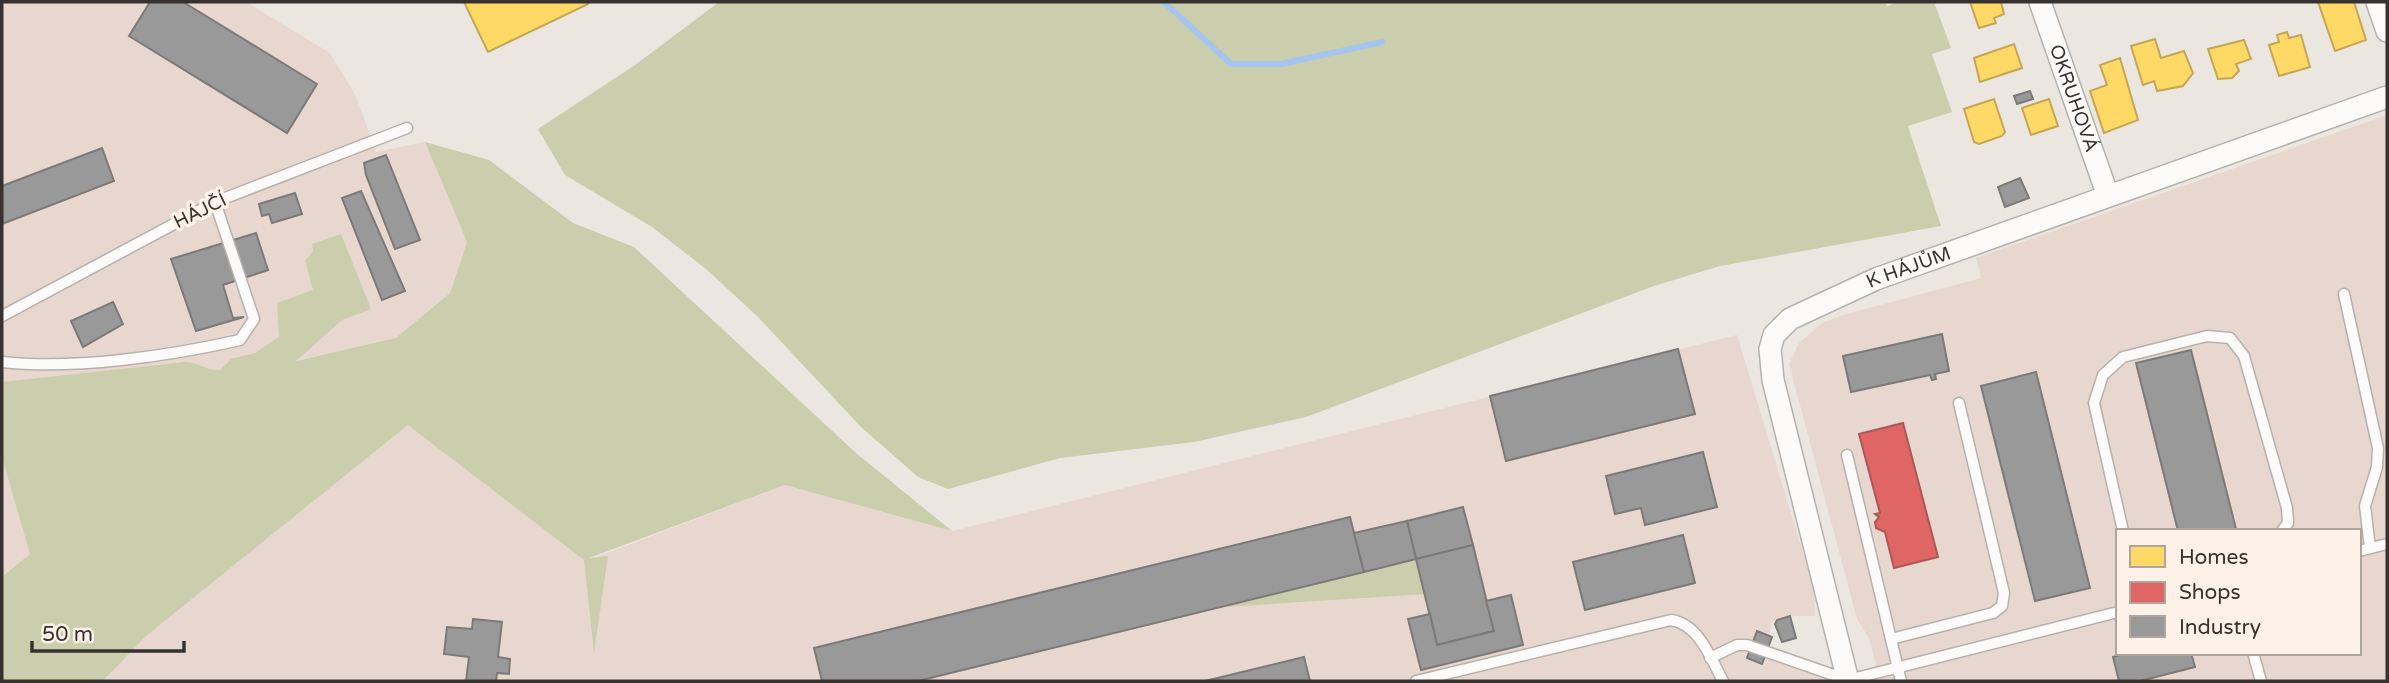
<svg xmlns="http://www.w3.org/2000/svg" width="2389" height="683" viewBox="0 0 2389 683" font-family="'Varela Round',sans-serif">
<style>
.industrial{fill:#e7d7cf;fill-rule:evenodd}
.green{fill:#caceac}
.homes{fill:#ffd966;stroke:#c3a756;stroke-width:2}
.shops{fill:#e06666;stroke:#ad5656;stroke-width:2}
.industry{fill:#999;stroke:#7c7a79;stroke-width:2}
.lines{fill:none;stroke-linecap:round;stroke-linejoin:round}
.stream{stroke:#a5c5ef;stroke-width:6}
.service-casing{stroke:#b5b1ac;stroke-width:13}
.minor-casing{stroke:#b5b1ac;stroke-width:24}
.service{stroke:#fcfbfa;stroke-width:10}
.minor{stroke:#fcfbfa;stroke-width:21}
.labels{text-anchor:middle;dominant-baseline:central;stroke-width:7;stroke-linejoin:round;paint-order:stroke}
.street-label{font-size:19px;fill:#37322f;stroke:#fef2e8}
</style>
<rect width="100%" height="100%" fill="#ece6e0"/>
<!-- industrial -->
<g class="industrial">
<polygon points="2,2 246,2 330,53 356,96 376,152 425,142 467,242 450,293 396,339 294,361 2,583"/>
<path d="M2387,115V681H1880L1869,638L1857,619L1789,364L1799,343L1822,323L1843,315L1981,278L1976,258ZM2118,531H2359V653H2118Z"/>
<polygon points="1737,335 1814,589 1815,616 1790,616 1771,622 1767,657 1837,681 103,681 146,636 408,425 591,559 785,485 952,531"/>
</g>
<!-- green -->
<g class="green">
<polygon points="719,2 1885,2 1887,6 1899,2 1934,2 1951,48 1932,54 1952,112 1908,126 1941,226 1720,266 1654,286 1306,417 1194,442 1060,458 948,489 918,477 861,427 758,317 706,269 652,227 565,175 538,129 635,65"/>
<path d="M425,142L489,160L573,223L634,247L856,453L952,531L785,485L589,558L608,556L594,653L584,560L408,425L146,636L103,681H2V577L30,554L2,457V382L185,362C199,362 205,371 220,370L231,359L255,353L279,337L277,303L313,290L305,261L313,251L312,244L341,234L371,309L342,320L296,361L396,338L450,293L467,242Z"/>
<polygon points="1417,559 1426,594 1224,607"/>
</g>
<!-- homes -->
<g class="homes">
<polygon points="464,2 587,2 588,4 488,52"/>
<polygon points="1970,2 2001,2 2004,14 1994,18 1996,23 1979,28"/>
<polygon points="2318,2 2354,2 2366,40 2335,51"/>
<polygon points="2287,32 2289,38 2301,35 2310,67 2279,76 2269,45 2279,42 2277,35"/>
<polygon points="2155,39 2161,58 2184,51 2193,73 2183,86 2157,91 2154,81 2143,85 2131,46"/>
<polygon points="2244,40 2251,59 2236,64 2239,71 2232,78 2218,79 2208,49"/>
<polygon points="2014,44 2022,68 1980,82 1974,58"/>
<polygon points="2120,58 2138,120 2104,133 2090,91 2107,85 2100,65"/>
<polygon points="1994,99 2005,132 2002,136 1979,144 1974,142 1964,109"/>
<polygon points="2049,99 2058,126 2031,135 2022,108"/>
</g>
<!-- shops -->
<polygon class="shops" points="1903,423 1938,557 1894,568 1885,532 1876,528 1875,522 1879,517 1875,514 1880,513 1859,434"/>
<!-- industry -->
<g class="industry">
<polygon points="150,2 183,2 317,84 287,133 129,36"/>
<polygon points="2030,91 2033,99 2017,104 2014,96"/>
<polygon points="102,148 114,181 2,224 2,186"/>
<polygon points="386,155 420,240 395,249 366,175 364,163"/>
<polygon points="2020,178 2029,198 2005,207 1998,187"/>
<polygon points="361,191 405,291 382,300 342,198"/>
<polygon points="295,193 302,214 272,223 269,214 262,216 259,204"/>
<polygon points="256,233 268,270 223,285 233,318 244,317 196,331 171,259"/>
<polygon points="113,302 123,324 83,347 71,321"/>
<polygon points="1942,334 1949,371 1935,374 1936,379 1932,380 1930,375 1851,392 1843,356"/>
<polygon points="1678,349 1695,414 1506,461 1490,396"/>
<polygon points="2191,350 2236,529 2228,531 2178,531 2136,363"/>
<polygon points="2036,372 2090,588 2035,601 1981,386"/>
<polygon points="1703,452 1717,507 1645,525 1641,508 1615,514 1606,476"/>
<polygon points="1463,507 1473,545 1416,559 1407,521"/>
<polygon points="1350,517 1364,572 918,681 822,681 814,648"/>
<polygon points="1407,521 1416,559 1364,572 1354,533"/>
<polygon points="1683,535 1695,583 1585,610 1573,562"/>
<polygon points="1473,545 1494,631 1437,645 1416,559"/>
<polygon points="1511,595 1523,645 1421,670 1408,619 1430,614 1437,645 1494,631 1486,601"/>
<polygon points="1790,616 1796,638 1782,642 1775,624 1777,620"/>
<polygon points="473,619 502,622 498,657 510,659 509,674 497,673 496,681 466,681 469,657 444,654 447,627 472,629"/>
<polygon points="1757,631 1772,637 1762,664 1747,658"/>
<polygon points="2126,653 2191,653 2195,667 2140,681 2119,681 2113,657"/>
<polygon points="1304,657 1310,681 1205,681"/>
</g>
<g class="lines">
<!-- stream -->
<polyline class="stream" points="1164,2 1231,64 1281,64 1382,42"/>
<!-- service casing -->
<g class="service-casing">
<g id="service">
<polyline points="2344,294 2378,448 2377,467 2365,506 2370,548"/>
<polyline points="2,316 215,202 407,128"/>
<path d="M2,362C74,370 169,356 240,340L254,319L215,202"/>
<polyline points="1847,455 1901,681"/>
<polyline points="2123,531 2094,403 2103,375 2123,357 2207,336 2230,338 2244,356 2287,508 2288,523 2282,531"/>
<polyline points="2359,551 2387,544"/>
<polyline points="1891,639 1993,613 2002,606 2004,593 1959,403"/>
<polyline points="2253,653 2261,681"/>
<polyline points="1710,658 1737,645 1747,645 1848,680 2118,612"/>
<path d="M1416,681L1671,620C1699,624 1711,659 1723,681"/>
</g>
</g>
<!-- minor casing -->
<g class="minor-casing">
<g id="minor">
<path id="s1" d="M2040,2L2108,196"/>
<polyline points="2377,2 2387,31"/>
<path id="s2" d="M1848,681L1773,380L1770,349L1774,335L1790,319L1876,279L2387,97"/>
</g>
</g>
<!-- service -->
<use href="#service" class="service"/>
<!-- minor -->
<use href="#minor" class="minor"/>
</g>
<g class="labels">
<!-- street labels -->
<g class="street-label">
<text stroke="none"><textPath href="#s1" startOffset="102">OKRUHOVÁ</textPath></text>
<text transform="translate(200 211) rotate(-26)">HÁJČÍ</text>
<text stroke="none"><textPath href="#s2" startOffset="508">K HÁJŮM</textPath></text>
</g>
</g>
<!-- border -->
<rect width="2389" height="683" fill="none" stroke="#37322f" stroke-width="7"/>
<!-- legend -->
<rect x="2116" y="529" width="245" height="126" fill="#fef2e8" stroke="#aea59e" stroke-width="2"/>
<rect x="2130" y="546" width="35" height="21" fill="#ffd966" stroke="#aea59e" stroke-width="2"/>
<text x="2179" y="564" font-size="21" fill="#37322f">Homes</text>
<rect x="2130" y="582" width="35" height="21" fill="#e06666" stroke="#aea59e" stroke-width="2"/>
<text x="2179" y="599" font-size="21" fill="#37322f">Shops</text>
<rect x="2130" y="616" width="35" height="21" fill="#999999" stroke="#aea59e" stroke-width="2"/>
<text x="2179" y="634" font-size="21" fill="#37322f">Industry</text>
<!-- scale -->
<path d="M32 641v10h152v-10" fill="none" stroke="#37322f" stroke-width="3.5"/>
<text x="42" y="641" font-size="21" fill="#37322f" stroke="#fef2e8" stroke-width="5" paint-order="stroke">50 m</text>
</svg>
